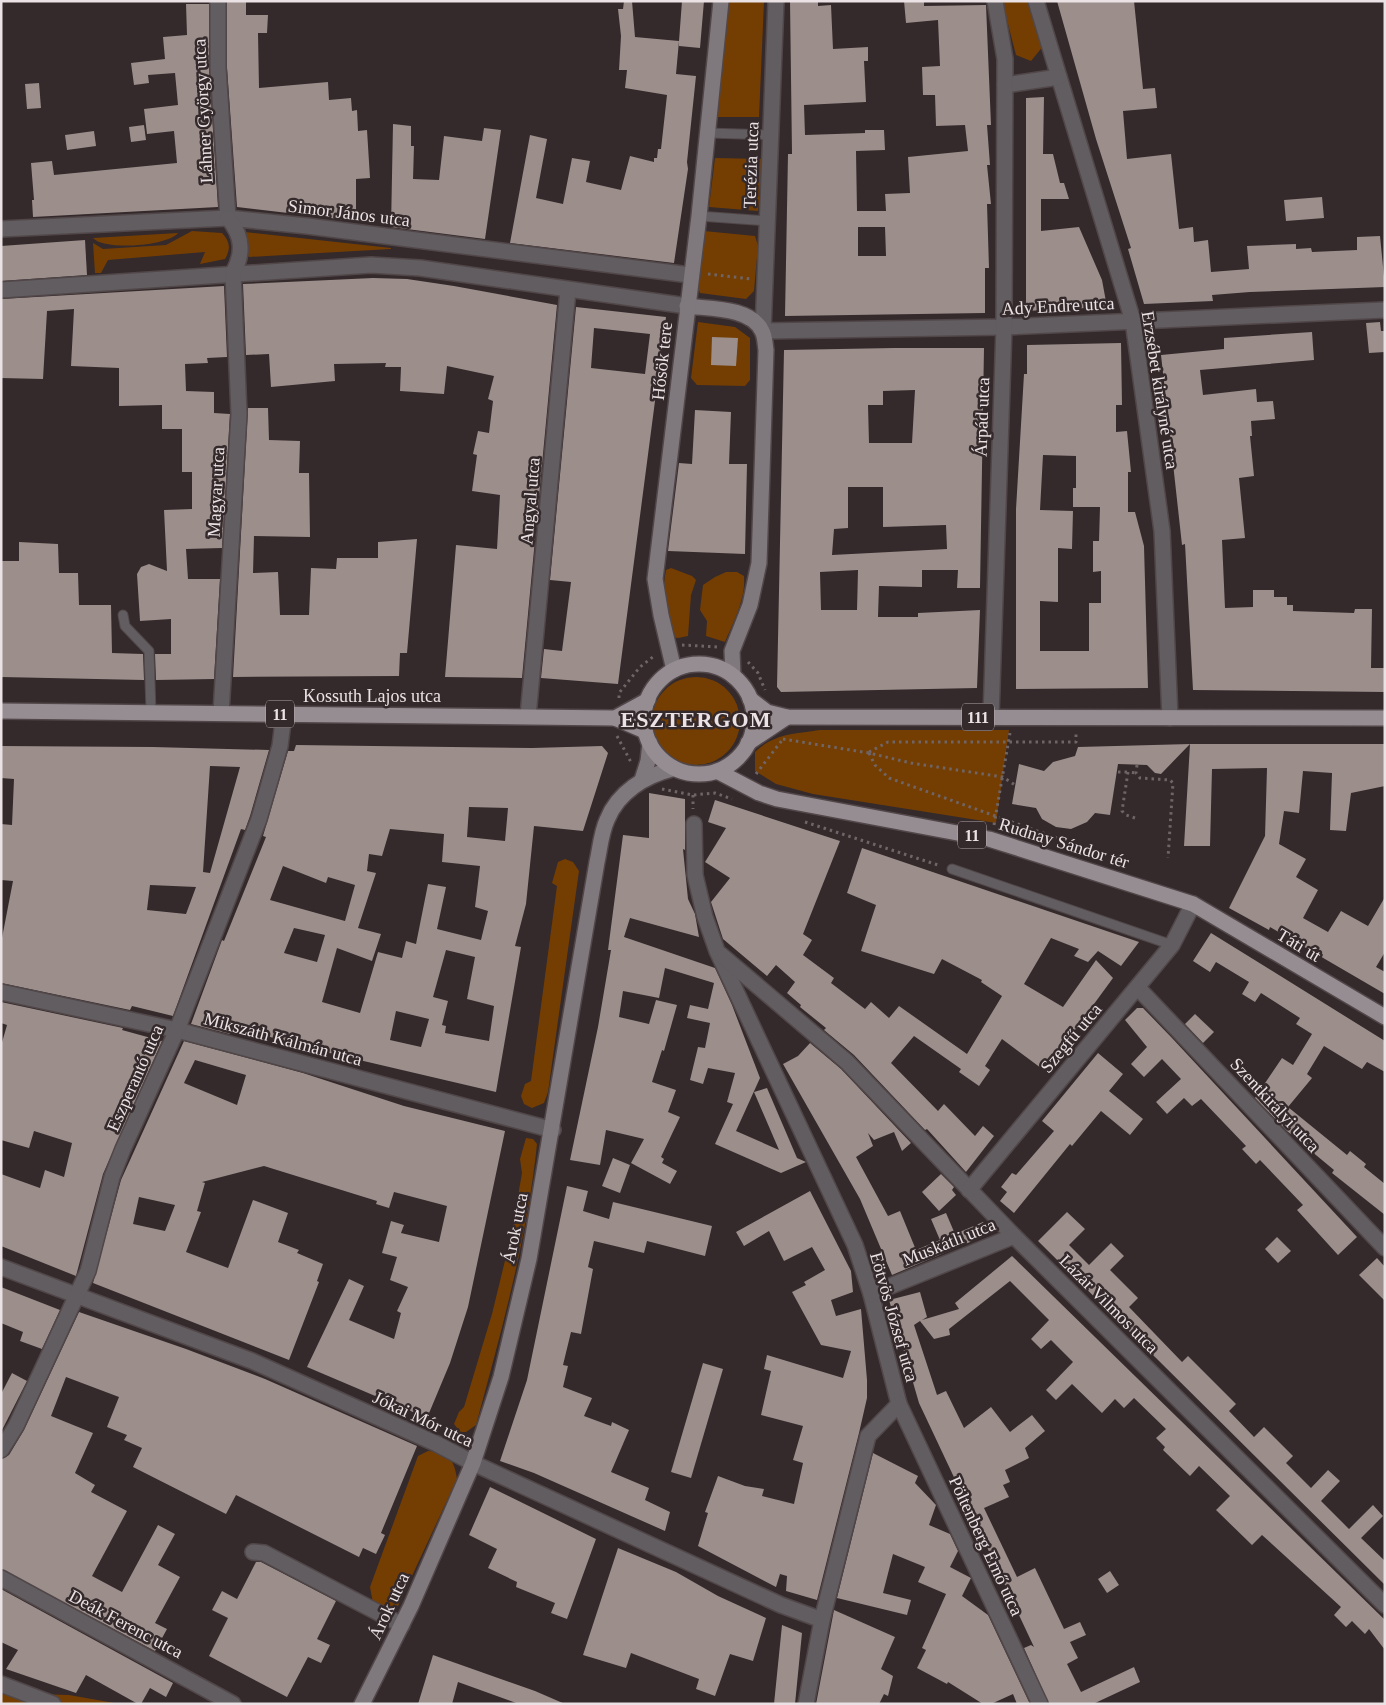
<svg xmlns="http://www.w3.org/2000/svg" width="1386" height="1705" viewBox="0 0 1386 1705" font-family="'Times New Roman',serif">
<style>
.green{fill:#743e02}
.building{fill:#9b8e8b;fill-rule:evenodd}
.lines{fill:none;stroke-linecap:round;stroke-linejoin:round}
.lane-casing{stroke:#514749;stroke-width:11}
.street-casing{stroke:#514749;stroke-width:18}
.secondary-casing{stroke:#514749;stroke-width:18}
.primary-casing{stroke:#514749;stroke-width:18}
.path{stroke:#6f6567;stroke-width:3;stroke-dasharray:2.5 4;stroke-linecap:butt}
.lane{stroke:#615d60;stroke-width:9}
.street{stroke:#615d60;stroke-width:15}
.secondary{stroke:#7f787d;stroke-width:15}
.primary{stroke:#968d93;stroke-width:15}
.labels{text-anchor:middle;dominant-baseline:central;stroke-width:5;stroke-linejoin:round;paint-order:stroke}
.shield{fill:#34292b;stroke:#b3aaac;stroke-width:1}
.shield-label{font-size:16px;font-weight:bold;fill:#eae2e4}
.street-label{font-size:18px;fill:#eae2e4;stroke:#34292b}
.district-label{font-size:22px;font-weight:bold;letter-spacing:1px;fill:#eae2e4;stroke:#34292b}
</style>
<rect width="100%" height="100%" fill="#34292b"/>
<!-- green -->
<g class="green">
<polygon points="728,1 764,1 759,117 715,117"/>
<polygon points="1002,1 1031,1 1044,45 1031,61 1016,55"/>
<polygon points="715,158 762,159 758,211 709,207"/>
<path d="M192,231L222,233C230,241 231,249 225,259L200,264L205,252L108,260L101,273H95L93,243L103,249L166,245Z"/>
<polygon points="704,231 755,236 758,246 754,291 746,299 700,293 698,288"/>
<polygon points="245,232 391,248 391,249 249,257 246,253 248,239 244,234"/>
<path d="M178,233C168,246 104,251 93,238Z"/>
<polygon points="698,322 735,327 750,338 750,380 745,386 697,385 691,378"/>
<path d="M671,568L692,576L696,580L691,595L688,636L678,638L672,637C667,615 661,592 666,570Z"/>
<path d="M726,572H737L744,576C746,598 734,621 725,642L706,636L707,621L700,610L703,585L715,577Z"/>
<circle cx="696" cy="721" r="44"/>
<path d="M820,730H1009L996,823L813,794L776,784L755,771V752C775,733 795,734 820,730Z"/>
<polygon points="565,859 573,862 579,871 548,1092 544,1103 532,1108 524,1104 521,1096 525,1084 531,1081 557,886 552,883 558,862"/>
<path d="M526,1138L533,1139L537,1144C527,1240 501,1332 476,1425L466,1432H460L454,1424L459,1412L464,1407L492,1314L511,1236L522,1173L520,1159Z"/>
<path d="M428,1451C448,1452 454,1459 457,1479L398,1606L385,1610L373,1603L370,1587L418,1456Z"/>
<polygon points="1,1693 69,1695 120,1704 1,1704"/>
</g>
<!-- building -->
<g class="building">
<polygon points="227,1 246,1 246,15 268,15 267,33 258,33 259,88 328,82 329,100 351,98 352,111 357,110 358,131 367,130 370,178 356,179 356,221 237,207 227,68"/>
<polygon points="624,1 632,1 635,37 679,41 682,1 704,1 700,48 679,46 679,41 676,74 696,76 687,162 688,169 674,263 510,243 530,135 547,139 536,198 563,204 572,158 590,161 586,182 621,190 630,156 654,162 654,158 657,158 658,149 661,149 667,95 625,88 627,70 619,70 621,36 618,9 623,9"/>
<path d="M790,1H818V6L831,5L833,49L868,47V61H864L866,102L804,105L805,135L865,133V130H884L885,150L856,151L857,211H886L885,194L910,193L908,157L968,151L965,125L936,126L935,95H923L922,67L940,66L938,20L906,23L904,1H924V6L986,5L991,125H987L990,165H987L991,204H987L989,268H985V313L785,316L788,154H792ZM858,227H885L886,256H858Z"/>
<polygon points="1057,1 1134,1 1143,89 1155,88 1157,108 1123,111 1127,159 1171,154 1179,229 1193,227 1194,242 1208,240 1211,272 1249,269 1247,246 1296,244 1296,249 1311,248 1312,252 1357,250 1357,237 1380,236 1385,287 1250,292 1212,295 1213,301 1144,304 1128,249 1131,248 1096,139"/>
<polygon points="186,4 209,4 209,69 218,207 33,217 32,200 34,200 31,163 52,161 54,175 177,163 174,131 147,134 144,109 178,105 175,73 148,75 149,83 134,85 131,63 165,59 163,37 187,35"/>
<polygon points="39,83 41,108 27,109 25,84"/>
<polygon points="1044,97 1043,154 1053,154 1060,183 1064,183 1069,199 1041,199 1041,231 1079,227 1102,280 1107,307 1026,311 1026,98"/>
<polygon points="393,124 411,126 411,146 414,146 413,179 439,180 444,136 482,141 484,128 501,130 485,239 391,227"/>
<polygon points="144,125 146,140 131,142 129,127"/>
<polygon points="94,131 96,146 67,150 65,135"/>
<polygon points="1322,197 1324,218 1286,221 1284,200"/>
<polygon points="85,240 87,275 1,281 1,246"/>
<polygon points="373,278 407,279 454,286 557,305 522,678 445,677 456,545 497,549 500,495 472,491 477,455 473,454 478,431 489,433 493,401 488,399 494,376 447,366 444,394 400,391 401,367 385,367 386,363 334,364 335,381 271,387 269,354 246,355 243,284"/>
<polygon points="224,286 227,357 207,358 208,363 185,364 186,391 214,392 214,413 230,414 222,548 186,549 188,579 220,579 214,679 156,680 155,654 171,654 171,619 140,621 137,574 141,567 149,564 167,571 164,510 192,509 192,472 182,472 182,429 162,429 162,405 119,406 119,368 71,366 74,309 47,311 43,379 1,378 1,299"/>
<path d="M576,307L666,317L618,684L541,678L544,649L562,651L571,582L550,580ZM594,328L650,334L645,374L591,368Z"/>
<polygon points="1380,322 1381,331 1385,331 1385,352 1369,353 1366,323"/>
<polygon points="1312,332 1314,360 1200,370 1203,395 1256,389 1257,402 1273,401 1275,419 1251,421 1252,436 1250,436 1254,476 1239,478 1245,538 1222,540 1225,608 1253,607 1253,590 1274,590 1274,597 1287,597 1287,605 1293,605 1293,611 1354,613 1355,609 1372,609 1371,668 1385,668 1385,692 1193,690 1185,544 1182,545 1161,355 1224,349 1224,338"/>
<polygon points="712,337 738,338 736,366 711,365"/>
<path d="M1121,343L1122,405H1116V432L1127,431L1131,472H1128V512H1135L1144,546L1148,688L1016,689V509L1024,374H1027V345ZM1043,455L1076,456V488H1073V507H1100L1099,541H1093V572L1101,571V603H1089V651H1040V601L1058,602V548L1072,549L1073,511L1040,510Z"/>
<path d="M894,348H984L980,588H957L958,570H922V587L879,586L878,617H918V613L980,610L977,688L781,692L777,687L784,350ZM915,390L912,443H869L868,405H883V391ZM848,487H883V527L946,525L947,549L832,555L834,529L848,528ZM858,570L857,610H821L820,572Z"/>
<polygon points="248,408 268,408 269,440 300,441 299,473 309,473 310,537 254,536 253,573 278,572 280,615 309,615 311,568 336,569 337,558 378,558 378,542 417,539 407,653 400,653 399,676 233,677"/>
<polygon points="695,410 731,412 729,464 747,464 745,554 668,551 679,463 692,464"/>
<polygon points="19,542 58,544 59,573 78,573 79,605 111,605 112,653 143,654 144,680 1,677 1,561 19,561"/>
<polygon points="1190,744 1161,774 1155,773 1147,765 1118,764 1110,815 1095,813 1087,822 1071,829 1056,827 1042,819 1036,808 1012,804 1019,764 1044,771 1053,762 1075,756 1078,747"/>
<polygon points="1190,744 1385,744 1385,786 1351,793 1346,831 1330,830 1332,773 1303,771 1299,813 1284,811 1279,844 1306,859 1296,877 1318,890 1303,918 1328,932 1341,911 1368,926 1385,897 1385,952 1376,967 1385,972 1385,994 1270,927 1269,930 1229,908 1265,836 1267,768 1212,769 1210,846 1184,846"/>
<path d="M296,745L532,748L602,746L608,753L583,831L534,826L526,904L515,946L521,947L496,1092L308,1048L233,1026L230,1034L191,1024L222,940L224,941L266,837L263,836L288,751H294ZM469,807L508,808L505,841L467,837ZM390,829L444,834L442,862L480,866L475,907L488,911L481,940L437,929L446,887L428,884L416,944L406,941L402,958L378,952L360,1013L322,1002L337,948L372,961L381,934L358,928L376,873L367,871L369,854L382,856ZM283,866L326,883L328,877L355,885L345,921L270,900ZM294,928L325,935L317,962L284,953ZM446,950L475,957L467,999L494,1006L489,1041L445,1033L446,1026L442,1025L448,1001L433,997ZM396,1011L429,1019L421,1047L390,1040Z"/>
<path d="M1,746L153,747L269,750L250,816L245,830L241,829L173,1016L132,1006L130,1010L1,983V943L13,881L1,880V824L12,825L14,779L1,778ZM210,766L240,767L210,873L203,872ZM150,885L196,887L186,914L147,910Z"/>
<polygon points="649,793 685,799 685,850 683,849 688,899 695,914 699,937 630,918 624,937 715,968 732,1005 760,1078 736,1131 779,1150 754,1092 767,1088 797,1158 806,1162 781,1173 715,1144 733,1104 727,1102 735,1073 708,1068 703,1084 690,1080 698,1047 705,1048 710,1023 687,1018 690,1005 708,1009 714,983 665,968 659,998 623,991 619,1017 649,1024 656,1000 677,1005 664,1051 662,1050 652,1082 676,1090 668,1112 680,1117 661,1157 664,1159 662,1163 677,1171 670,1184 631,1163 644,1139 606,1130 600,1165 570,1160 598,1027 611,950 608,950 623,835 649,838"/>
<polygon points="715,800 840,841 803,934 812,940 803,955 834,978 831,983 865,1009 871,1002 889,1018 899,1006 967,1054 1002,996 981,982 982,980 942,959 934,974 861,951 876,905 847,893 862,848 1139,942 1121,966 1098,951 1088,962 1074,956 1079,949 1051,938 1024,984 1063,1007 1096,960 1113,978 1045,1071 1002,1039 985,1066 990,1070 979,1086 959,1072 961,1069 914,1036 891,1063 938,1111 944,1104 975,1136 983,1126 994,1136 966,1172 927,1129 925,1130 854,1055 824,1030 826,1028 800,1007 801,1005 787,993 795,982 776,965 767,976 723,939 711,902 730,878 705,862 726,828 708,822"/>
<polygon points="1211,933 1385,1041 1385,1072 1367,1062 1362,1069 1324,1046 1307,1074 1312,1078 1288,1107 1347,1155 1350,1151 1366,1164 1364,1167 1385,1184 1385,1215 1332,1173 1334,1170 1287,1131 1255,1098 1282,1058 1293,1065 1312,1034 1296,1024 1300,1018 1261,993 1255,1002 1242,994 1249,982 1216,962 1210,972 1193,961"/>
<polygon points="1,1002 123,1028 122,1030 162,1041 103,1174 76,1276 1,1246 1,1174 40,1188 45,1170 64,1177 72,1143 34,1131 29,1148 1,1140 1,1046 7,1025 1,1023"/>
<polygon points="1137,1008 1143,1008 1172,1038 1357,1237 1338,1255 1297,1210 1303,1205 1260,1160 1256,1164 1242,1149 1246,1146 1201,1099 1192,1106 1184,1098 1167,1114 1156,1102 1181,1079 1162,1059 1144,1077 1131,1064 1147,1047 1125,1020"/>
<polygon points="1195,1014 1214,1032 1203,1043 1185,1024"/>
<path d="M184,1041L303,1073L404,1106L505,1131L468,1307L450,1363L427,1418L307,1367L349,1279L364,1286L349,1320L394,1339L401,1313L397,1311L408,1287L390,1280L397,1257L382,1253L391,1221L404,1225L401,1233L439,1242L447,1206L394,1192L389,1208L376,1204L377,1201L264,1166L202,1182L205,1183L197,1211L201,1212L186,1252L228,1268L253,1200L288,1213L278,1242L299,1250L297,1253L323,1264L317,1281L319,1282L289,1360L93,1283L121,1180ZM195,1060L246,1075L237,1105L184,1083ZM139,1197L175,1205L165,1231L133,1224Z"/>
<polygon points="810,1043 841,1069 911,1143 902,1151 894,1132 874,1140 868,1133 873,1146 856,1157 888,1216 900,1211 916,1250 940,1240 931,1219 946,1213 955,1234 983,1222 989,1234 892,1275 860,1199 783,1064 798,1056"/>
<polygon points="1098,1053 1123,1074 1109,1091 1143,1119 1130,1135 1101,1111 1072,1146 1070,1144 1014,1213 1000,1201 1007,1192 1001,1187 1012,1173 1016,1175 1054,1131 1042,1121"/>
<polygon points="613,1158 630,1165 620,1193 602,1186"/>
<polygon points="941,1174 954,1187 952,1190 956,1195 939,1211 922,1192"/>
<polygon points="567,1186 588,1191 583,1211 609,1219 613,1202 712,1226 705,1256 647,1241 644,1253 594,1241 588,1267 593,1269 581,1334 571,1332 563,1365 568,1366 563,1387 592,1398 584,1416 611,1426 612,1422 629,1430 611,1472 649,1488 645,1500 670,1512 665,1531 534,1473 500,1461 527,1380"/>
<polygon points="810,1191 851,1271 853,1292 831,1300 836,1316 861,1309 867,1380 867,1398 859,1433 817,1600 786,1591 787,1576 780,1574 776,1587 698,1546 708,1513 705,1512 718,1476 745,1486 764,1489 762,1496 794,1504 803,1463 793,1460 803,1426 761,1415 771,1371 764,1369 767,1355 843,1378 851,1351 821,1345 792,1292 806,1285 804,1282 825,1270 812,1247 784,1261 769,1231 744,1246 736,1232"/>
<polygon points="1067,1212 1085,1229 1069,1245 1089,1265 1111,1243 1124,1256 1110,1270 1138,1298 1129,1307 1182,1362 1188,1356 1236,1404 1229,1411 1254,1437 1264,1427 1293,1456 1286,1463 1311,1488 1328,1470 1340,1481 1321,1501 1349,1529 1373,1505 1383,1516 1361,1538 1385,1561 1385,1585 1038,1241"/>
<polygon points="1277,1237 1291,1251 1278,1263 1265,1249"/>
<polygon points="1012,1256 1385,1620 1385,1650 1369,1629 1365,1634 1352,1621 1346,1627 1334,1615 1341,1607 1262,1535 1252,1545 1216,1510 1230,1496 1199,1466 1190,1476 1163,1450 1165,1447 1156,1438 1166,1429 1134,1398 1124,1408 1115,1399 1102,1413 1072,1384 1056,1400 1046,1390 1073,1362 1051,1340 1041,1349 1031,1339 1049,1320 1010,1281 949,1329 950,1335 934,1339 920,1321 914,1325 937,1395 946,1391 964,1428 991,1407 1010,1432 1032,1415 1045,1431 1025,1448 1029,1458 1005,1470 1010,1482 1003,1485 1009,1497 984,1508 1017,1577 1035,1568 1064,1629 1080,1622 1086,1635 1070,1642 1078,1658 1067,1664 1081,1692 1134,1667 1140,1682 1093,1704 1049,1704 1024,1648 1031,1645 1034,1647 919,1403 889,1300 920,1292 927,1317 922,1320 959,1309 955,1303"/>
<polygon points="1377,1258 1385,1267 1385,1301 1359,1275"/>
<polygon points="1,1287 60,1310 42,1349 20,1341 23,1332 1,1323"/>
<polygon points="79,1312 186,1349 265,1379 417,1446 381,1533 385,1535 376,1554 363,1548 359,1557 236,1495 226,1514 133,1467 142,1448 124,1440 127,1435 107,1427 119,1397 66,1377 51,1416 93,1433 75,1473 95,1485 91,1492 127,1511 92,1576 122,1592 158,1525 175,1534 158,1565 180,1577 155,1623 167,1629 155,1651 1,1569 1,1459 9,1455 24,1430"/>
<polygon points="703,1363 723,1369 691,1478 671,1472"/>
<polygon points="12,1373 27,1381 1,1432 1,1394"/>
<polygon points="873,1453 918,1476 915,1483 936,1505 929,1525 950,1534 958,1551 950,1567 971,1578 962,1596 988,1615 1030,1704 1017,1704 1013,1694 991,1704 983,1704 948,1682 947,1684 917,1668 926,1650 922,1648 946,1594 918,1582 925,1567 893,1554 883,1593 911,1600 907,1615 837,1598"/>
<polygon points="490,1487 596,1539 567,1619 551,1613 555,1603 516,1587 517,1582 488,1568 497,1549 469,1535"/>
<polygon points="618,1548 676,1572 718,1596 766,1618 753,1661 730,1654 715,1696 696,1689 699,1679 631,1653 626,1668 583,1655"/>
<polygon points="256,1562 261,1562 336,1601 317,1639 330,1645 321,1663 308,1657 287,1697 209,1656 228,1618 212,1610 222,1591 237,1599"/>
<polygon points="1110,1571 1119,1585 1107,1593 1098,1579"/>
<polygon points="1,1589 173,1683 166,1697 150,1688 141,1704 138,1704 86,1675 76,1693 6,1669 18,1650 1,1642"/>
<polygon points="834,1610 895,1637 881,1669 893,1676 888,1696 884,1694 879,1704 816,1704"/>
<polygon points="782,1625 802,1633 795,1704 774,1704"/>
<polygon points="433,1655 535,1691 565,1704 519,1704 458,1682 452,1704 418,1704"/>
</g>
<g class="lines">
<!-- lane casing -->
<g class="lane-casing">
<g id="lane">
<polyline points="708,133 770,135"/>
<polyline points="699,216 767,221"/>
<polyline points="123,615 125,626 149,651 151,712"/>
<polyline points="952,869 1172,945"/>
</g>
</g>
<!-- street casing -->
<g class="street-casing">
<g id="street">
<polyline points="218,1 218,68 228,218"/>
<polyline points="776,1 763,331 1004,327 1385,310"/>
<polyline points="1036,1 1133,321 1162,531 1170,718"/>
<polyline points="1005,85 1059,77"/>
<polyline points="1,229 228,218 307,226 690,275"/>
<polyline points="1,290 371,265 420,268 687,306"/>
<path d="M221,713L239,414L233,273C244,253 243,236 228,218"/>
<polyline points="528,716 568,290"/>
<polyline points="991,717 1004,327 1005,59 995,1"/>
<polyline points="694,824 695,875 705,917 717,951 855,1245 871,1294 899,1404 1040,1704"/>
<polyline points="720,954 847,1062 1014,1236 1385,1605"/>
<polyline points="1138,988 1385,1248"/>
<polyline points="1,992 177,1030 553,1130"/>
<polyline points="969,1190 1172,945 1193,904"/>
<polyline points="1,1267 252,1361 437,1444 473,1463 781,1605 822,1620"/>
<polyline points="871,1294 1014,1236"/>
<polyline points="1,1450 16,1426 88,1271 112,1177 123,1149 177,1030 259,819 280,746 284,714"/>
<polyline points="253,1552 264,1553 402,1625"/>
<polyline points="1,1578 233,1704"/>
<polyline points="1,1684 53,1704"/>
<polyline points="806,1704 822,1620 868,1436 899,1404"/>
</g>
</g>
<!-- secondary casing -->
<g class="secondary-casing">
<g id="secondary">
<path d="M687,306C709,309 751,307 762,331C765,336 765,344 766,350L759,563L750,605L732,651L733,676"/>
<polyline points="674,670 661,615 655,579 699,216 721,1"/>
<polyline points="642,780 648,761 650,743"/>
<path d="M362,1704L411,1606L473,1463L501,1377L529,1259L597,862C600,849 601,833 607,820C618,792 645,776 672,769"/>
</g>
</g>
<!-- primary casing -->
<g class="primary-casing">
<g id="primary">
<circle cx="699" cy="719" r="55"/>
<polyline points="750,699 767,712 787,717 1385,718"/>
<polyline points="1,711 615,718 648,700"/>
<polyline points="615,718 645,731"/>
<polyline points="748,743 787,717"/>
<polyline points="717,771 759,793 777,799 989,839 1193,904 1385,1017"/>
</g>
</g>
<!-- path -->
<g class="path">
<polyline points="708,274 751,279"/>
<polyline points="682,645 718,647"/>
<polyline points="748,662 758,673 765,690"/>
<polyline points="619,698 619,693 640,667 654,656"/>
<polyline points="617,736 632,764"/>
<polyline points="783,739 869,753 911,763 1003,777 1015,785"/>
<polyline points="869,752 888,742 1076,742 1076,732"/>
<polyline points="869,753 875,765 889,778 1071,843"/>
<polyline points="1137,765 1136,773 1140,778 1170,780 1173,783 1168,858"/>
<polyline points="1118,772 1128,772"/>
<polyline points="756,774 783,739"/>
<polyline points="662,789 693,795 715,793 732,799"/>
<polyline points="693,795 693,809"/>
<polyline points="1135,818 1126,815 1122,811 1128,772 1136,773"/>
<polyline points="805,822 941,866"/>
<polyline points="994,825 1010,733"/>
</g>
<!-- lane -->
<use href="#lane" class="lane"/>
<!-- street -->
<use href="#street" class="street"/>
<!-- secondary -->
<use href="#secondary" class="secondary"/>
<!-- primary -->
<use href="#primary" class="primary"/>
</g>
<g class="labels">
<!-- shield labels -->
<g class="shield">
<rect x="266" y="700.5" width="28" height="27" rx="4"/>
<rect x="962" y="703.5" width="32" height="27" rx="4"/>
<rect x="958" y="821.5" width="28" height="27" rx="4"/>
</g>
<g class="shield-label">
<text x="280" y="714">11</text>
<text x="978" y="717">111</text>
<text x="972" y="835">11</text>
</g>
<!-- street labels -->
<g class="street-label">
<text transform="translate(203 111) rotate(-93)">Láhner György utca</text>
<text transform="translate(751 165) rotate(-88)">Terézia utca</text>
<text transform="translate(349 213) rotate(7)">Simor János utca</text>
<text transform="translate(1058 306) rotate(-3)">Ady Endre utca</text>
<text transform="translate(662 361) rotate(-84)">Hősök tere</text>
<text transform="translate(1160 390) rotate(81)">Erzsébet királyné utca</text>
<text transform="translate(982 417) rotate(-88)">Árpád utca</text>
<text transform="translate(216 492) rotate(-87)">Magyar utca</text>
<text transform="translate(530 501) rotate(-85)">Angyal utca</text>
<text x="372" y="696">Kossuth Lajos utca</text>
<text transform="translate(1064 843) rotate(17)">Rudnay Sándor tér</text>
<text transform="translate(1299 945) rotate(31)">Táti út</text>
<text transform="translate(1071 1038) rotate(-50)">Szegfű utca</text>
<text transform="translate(283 1039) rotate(15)">Mikszáth Kálmán utca</text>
<text transform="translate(135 1078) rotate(-66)">Eszperantó utca</text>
<text transform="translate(1275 1105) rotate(47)">Szentkirályi utca</text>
<text transform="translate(515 1228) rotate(-79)">Árok utca</text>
<text transform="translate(949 1242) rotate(-22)">Muskátli utca</text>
<text transform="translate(1109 1304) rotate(45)">Lázár Vilmos utca</text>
<text transform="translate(894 1317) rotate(74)">Eötvös József utca</text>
<text transform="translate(423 1419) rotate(25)">Jókai Mór utca</text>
<text transform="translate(986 1546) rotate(65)">Pöltenberg Ernő utca</text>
<text transform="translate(389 1606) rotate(-65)">Árok utca</text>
<text transform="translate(126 1624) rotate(28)">Deák Ferenc utca</text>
</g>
<!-- district labels -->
<g class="district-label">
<text x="696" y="719">ESZTERGOM</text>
</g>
</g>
<!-- border -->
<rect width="1386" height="1705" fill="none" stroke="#eae2e4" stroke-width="5"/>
</svg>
